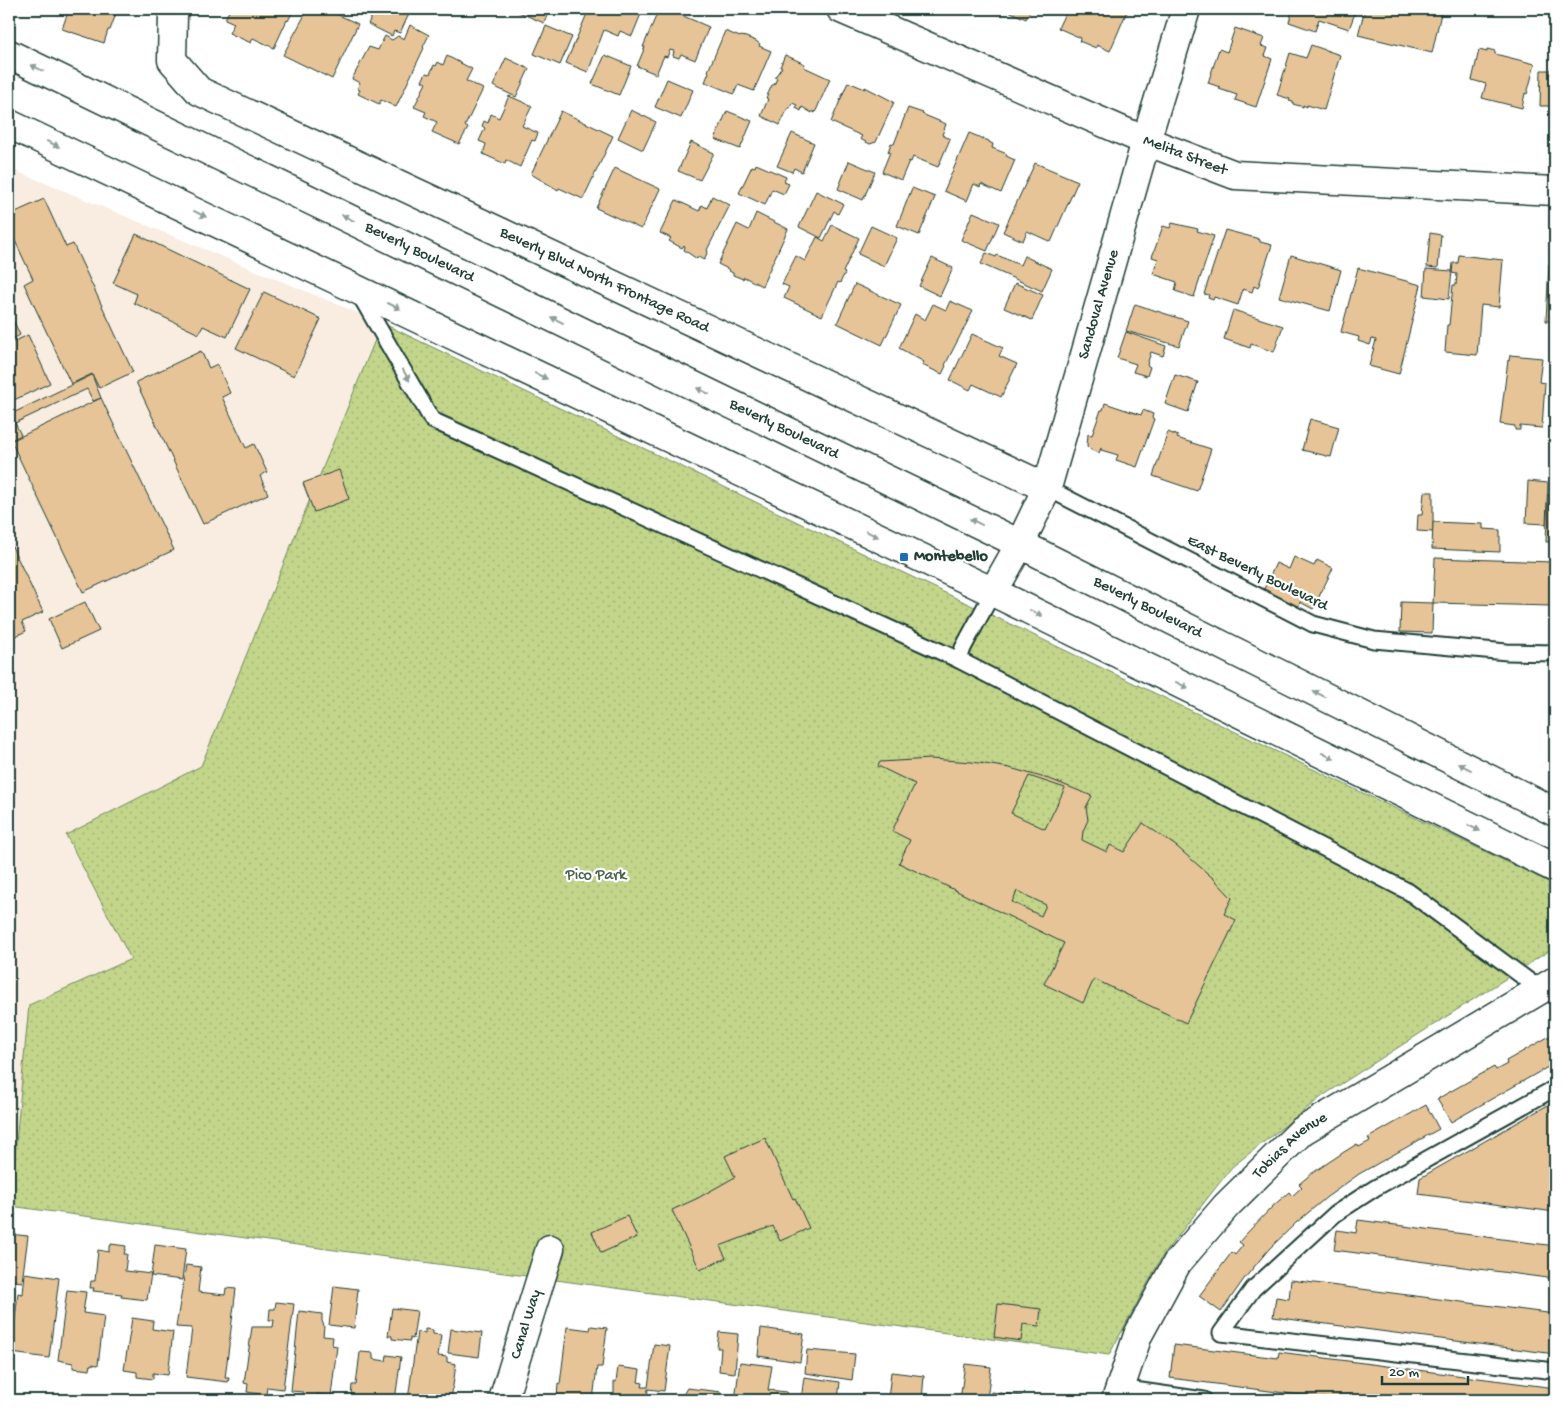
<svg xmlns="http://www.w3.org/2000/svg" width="1564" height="1409" viewBox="0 0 1564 1409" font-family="'Gochi Hand',sans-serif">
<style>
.built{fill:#f8ede0}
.park{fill:url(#park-dots);stroke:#70895f}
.building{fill:#e6c498;stroke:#1f3d34;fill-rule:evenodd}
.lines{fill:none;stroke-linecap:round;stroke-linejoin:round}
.lane-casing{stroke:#1f3d34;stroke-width:19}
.street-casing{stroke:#1f3d34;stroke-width:31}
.secondary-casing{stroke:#1f3d34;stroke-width:31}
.lane{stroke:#fff;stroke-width:15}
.street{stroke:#fff;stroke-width:28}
.secondary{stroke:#fff;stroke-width:28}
.oneway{fill:#8f9e9a}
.poi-dot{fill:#1f6fb2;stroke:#fff;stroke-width:2}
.labels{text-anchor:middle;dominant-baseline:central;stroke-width:4.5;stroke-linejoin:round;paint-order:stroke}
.street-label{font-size:16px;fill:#1f3d34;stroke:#fff}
.poi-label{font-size:16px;font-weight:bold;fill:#1f3d34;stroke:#fff;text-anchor:start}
.park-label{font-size:16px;fill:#48634a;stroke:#fff}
</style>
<defs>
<pattern id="park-dots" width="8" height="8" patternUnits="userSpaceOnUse" patternTransform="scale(1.25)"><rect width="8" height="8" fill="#c2d58a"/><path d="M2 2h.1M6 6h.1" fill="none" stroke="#a6b878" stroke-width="1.8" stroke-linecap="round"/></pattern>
</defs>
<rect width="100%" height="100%" fill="#fff"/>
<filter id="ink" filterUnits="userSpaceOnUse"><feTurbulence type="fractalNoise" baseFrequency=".02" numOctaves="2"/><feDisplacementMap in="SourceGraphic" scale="10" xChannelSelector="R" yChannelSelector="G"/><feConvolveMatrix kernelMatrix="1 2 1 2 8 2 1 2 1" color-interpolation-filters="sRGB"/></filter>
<g filter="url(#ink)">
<!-- built -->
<polygon class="built" points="9,168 382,323 201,766 66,835 132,959 29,1005 10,1206"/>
<!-- park -->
<polygon class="park" points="382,323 1555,885 1555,947 1324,1095 1232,1167 1163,1255 1109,1355 10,1206 29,1005 131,959 66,835 201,766"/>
<!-- building -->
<g class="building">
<polygon points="69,9 115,9 114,13 116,14 110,30 108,30 104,43 62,29"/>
<polygon points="230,9 294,9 288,21 287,20 274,48 253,38 251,43 229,33 234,23 225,19"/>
<polygon points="308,9 326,9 358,24 332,79 283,55"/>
<polygon points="375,9 405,9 405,10 410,12 400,33 394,31 392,36 368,24"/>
<polygon points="517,9 550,9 544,23 516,11"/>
<polygon points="589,9 643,9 632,36 620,31 618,36 604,30 588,72 566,63"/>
<polygon points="659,9 683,9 681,15 709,27 695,60 681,54 679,58 673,56 674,51 670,50 667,57 664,56 656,74 637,66 645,47 643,47"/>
<polygon points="1004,9 1031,9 1026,19"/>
<polygon points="1067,9 1128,9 1110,51 1097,45 1096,48 1079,41 1081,38 1058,28"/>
<polygon points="1293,9 1343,9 1355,13 1349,29 1319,19 1315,31 1289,22"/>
<polygon points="1365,9 1442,9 1432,53 1358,35"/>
<polygon points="410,25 429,35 423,47 424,48 396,107 381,100 379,104 358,94 360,90 357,89 360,83 352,79 369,47 378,50 385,36 392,40 398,36 404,39"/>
<polygon points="546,26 572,37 560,65 534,54"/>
<polygon points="1235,28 1264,38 1261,46 1268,48 1265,56 1272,59 1256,107 1235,100 1237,95 1219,89 1220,87 1208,83 1219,49 1227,52"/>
<polygon points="725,31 740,37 741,36 746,37 756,41 760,44 759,46 771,51 754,91 738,85 734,94 705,82 709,72 708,71"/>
<polygon points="1311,45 1340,55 1324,110 1307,105 1307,107 1303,105 1303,107 1293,104 1293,102 1289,101 1290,99 1277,95 1290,53 1306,58"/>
<polygon points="1487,49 1495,51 1495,54 1535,64 1527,94 1525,93 1522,108 1482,98 1486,84 1472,80 1479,50 1487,52"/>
<polygon points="605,55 631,66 619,95 592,84"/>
<polygon points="785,55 805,64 804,67 830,79 815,113 812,111 812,113 802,107 801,111 796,108 797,105 792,103 790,108 788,108 780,125 761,116 768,99 766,98 772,85 774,85 777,78 775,77 782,67 780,67"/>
<polygon points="447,56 472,69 466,81 483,89 465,126 468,128 459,144 432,132 437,122 424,116 426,112 414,107 426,83 422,81 426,73 430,74 434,65 436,66 438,62 443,65"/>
<polygon points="506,58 529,69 516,97 493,86"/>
<polygon points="1555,58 1555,106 1540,106 1541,70 1554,70"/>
<polygon points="667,79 693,90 681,118 655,107"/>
<polygon points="848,82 865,89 865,87 894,102 876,142 870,144 860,139 862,136 831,122"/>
<polygon points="509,96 532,106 522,126 538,133 535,141 532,140 520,167 506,160 505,164 483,154 486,144 479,141 485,128 482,126 484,121 488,123 491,114 499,118"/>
<polygon points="908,108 923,113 922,114 946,124 942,135 950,139 938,167 913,157 911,162 909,161 901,180 882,172 890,152 888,152 891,143 894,144"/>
<polygon points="631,110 656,122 643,150 618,138"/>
<polygon points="561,111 613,136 583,199 559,188 558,190 531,174"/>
<polygon points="727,111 752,121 740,149 715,139"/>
<polygon points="792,133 814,143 802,172 794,168 792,172 777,166"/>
<polygon points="969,133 989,141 989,142 993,144 992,148 1007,154 1006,156 1015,160 1001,193 981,184 980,187 974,184 967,201 944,191"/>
<polygon points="691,142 714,153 700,180 678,171"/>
<polygon points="849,161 875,172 863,200 838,189"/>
<polygon points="1035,163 1078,181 1051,242 1027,231 1023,241 1003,232"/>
<polygon points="756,164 786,177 784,182 789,184 784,194 772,189 765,205 739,193 752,166 755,167"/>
<polygon points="615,168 660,189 641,229 596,208"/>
<polygon points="912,188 935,197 919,235 897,226"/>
<polygon points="816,191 843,204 838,214 834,211 821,238 799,227"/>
<polygon points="712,196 730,205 707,250 708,251 704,260 698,257 697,259 684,250 685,247 684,245 682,248 669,241 671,238 660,233 676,200 699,211 702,205 707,208"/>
<polygon points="44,199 66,247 73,244 133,372 99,388 92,374 71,384 24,284 33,279 9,228 9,215"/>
<polygon points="973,212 999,223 987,251 961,240"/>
<polygon points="756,213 788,229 762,286 744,277 743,279 733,275 733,273 729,271 730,270 718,264 737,224 749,230"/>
<polygon points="1172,223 1198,229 1197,231 1214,236 1194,297 1175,291 1177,282 1153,274 1158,259 1152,257 1163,226 1170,228"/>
<polygon points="832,225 859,238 843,272 845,273 840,283 838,282 822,316 784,298 789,287 782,284 796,256 805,261 817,237 824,241"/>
<polygon points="871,226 897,238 884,266 858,254"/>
<polygon points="1225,230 1256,238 1260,240 1260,242 1272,245 1258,288 1254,286 1252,292 1243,289 1238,305 1214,297 1213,300 1208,298 1209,295 1204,294"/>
<polygon points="1430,233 1441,235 1438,268 1427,267"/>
<polygon points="136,234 250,289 227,337 203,326 199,334 134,303 137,294 113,283"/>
<polygon points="986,253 996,257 997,255 1020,265 1024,256 1052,269 1042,291 981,264"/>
<polygon points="1291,255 1341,270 1330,311 1279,297"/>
<polygon points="1459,255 1503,260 1499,307 1481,305 1477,355 1445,352 1447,325 1449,325 1453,285 1456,285 1457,274 1452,273 1453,263 1458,263"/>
<polygon points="932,258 953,268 940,296 919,286"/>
<polygon points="1549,264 1555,264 1555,321 1546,321"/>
<polygon points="1358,268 1421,285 1399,374 1369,366 1376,340 1372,339 1370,345 1358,341 1359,337 1341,332"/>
<polygon points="1426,269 1452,271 1449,299 1424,296"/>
<polygon points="1015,283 1043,295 1032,320 1004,308"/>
<polygon points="855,284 901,305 882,345 837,323"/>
<polygon points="264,292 321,319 294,376 236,348"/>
<polygon points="950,301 973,311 945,365 946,366 942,374 922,365 924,362 899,348 915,314 925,320 933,304 946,310"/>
<polygon points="1135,304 1188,321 1179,346 1126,331"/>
<polygon points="1233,310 1283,326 1274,352 1251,344 1250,348 1224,339"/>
<polygon points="9,311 20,335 9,341"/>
<polygon points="1126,332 1166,346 1163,356 1151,352 1147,365 1150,367 1147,376 1133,372 1136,364 1117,358"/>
<polygon points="972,334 1003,348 999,356 1017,364 1001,397 973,384 970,390 950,380"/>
<polygon points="28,335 50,383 14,400 9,389 9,344"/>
<polygon points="201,351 209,368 217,364 230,393 222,397 246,448 254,444 267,472 260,476 268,494 203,524 136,382"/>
<polygon points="1510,355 1542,358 1539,382 1545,383 1542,428 1520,426 1520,430 1515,430 1515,426 1500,424 1508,360 1509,361"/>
<polygon points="92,375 101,398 93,401 87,389 15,423 21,435 9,441 9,415"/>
<polygon points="1175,375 1198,382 1188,412 1165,404"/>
<polygon points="101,398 174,550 83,592 11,441"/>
<polygon points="1105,403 1141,415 1143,410 1153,414 1152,418 1154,419 1137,467 1116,460 1118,455 1101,450 1101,448 1099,453 1091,450 1087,446 1088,434 1092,435 1101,410 1103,410"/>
<polygon points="1310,419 1339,427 1331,457 1302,450"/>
<polygon points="1168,432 1178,436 1177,438 1211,449 1197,491 1153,476"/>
<polygon points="339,470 349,499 314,512 303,483"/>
<polygon points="1528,481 1548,483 1546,524 1526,523"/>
<polygon points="1424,492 1433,492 1433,532 1417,531 1418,515 1422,515"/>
<polygon points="1548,495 1555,496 1555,542 1546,542"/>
<polygon points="1433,522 1483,524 1483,529 1500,530 1500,552 1432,549"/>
<polygon points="9,540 43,612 22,622 26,631 9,639"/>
<polygon points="1294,557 1314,566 1317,560 1333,568 1313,609 1300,602 1298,608 1263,591 1276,563 1289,569"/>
<polygon points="1435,558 1552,562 1552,565 1555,565 1555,599 1551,599 1551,606 1433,603"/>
<polygon points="85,602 99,631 62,648 49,619"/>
<polygon points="1401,602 1433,603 1432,633 1400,632"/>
<path d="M930,759L972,762L1010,768L1052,780L1092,796L1086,807L1088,820L1083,831L1082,840L1107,852L1110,845L1124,852L1143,823L1176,846L1214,879L1232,898L1224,914L1236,920L1186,1023L1094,979L1083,1003L1044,984L1064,943L899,863L910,840L892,831L915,784L878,766L880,762ZM1029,776L1065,788L1045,829L1011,813ZM1017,891L1046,905L1041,916L1012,902Z"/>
<polygon points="1555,1033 1555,1063 1451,1122 1437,1099 1494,1067 1496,1070 1507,1064 1506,1061"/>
<polygon points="1555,1101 1555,1212 1418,1194 1420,1178"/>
<polygon points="1426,1105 1439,1129 1359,1174 1327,1197 1297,1222 1269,1249 1244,1279 1221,1312 1199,1296 1232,1252 1235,1255 1243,1245 1239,1242 1246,1234 1273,1206 1289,1192 1292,1196 1302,1187 1299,1184 1311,1174 1344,1152 1357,1144 1359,1147 1370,1141 1368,1138"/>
<polygon points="765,1138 793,1199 795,1198 809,1228 780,1241 773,1226 720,1246 726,1258 700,1270 672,1210 698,1198 735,1177 725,1156"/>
<polygon points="627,1216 637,1237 601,1253 592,1232"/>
<polygon points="1358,1220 1555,1246 1555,1279 1334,1250 1337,1230 1356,1233"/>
<polygon points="9,1234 28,1236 22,1282 9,1280"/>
<polygon points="111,1244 126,1246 124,1254 127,1254 125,1271 151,1274 147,1300 121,1297 122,1294 93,1291 94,1288 90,1288 91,1281 95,1281 98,1250 109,1252 109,1246 111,1246"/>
<polygon points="155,1245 186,1249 182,1280 151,1276"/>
<polygon points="186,1265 201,1267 198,1292 225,1295 226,1288 236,1289 225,1378 229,1378 228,1382 186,1377 192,1328 176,1327"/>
<polygon points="25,1273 59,1278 49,1358 11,1353 18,1293 23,1294"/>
<polygon points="1291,1280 1555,1314 1555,1354 1273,1317 1276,1297 1289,1299"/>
<polygon points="334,1286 358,1289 354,1328 329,1325"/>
<polygon points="67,1290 86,1292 83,1313 104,1316 98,1365 91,1364 90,1370 73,1368 73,1363 58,1360"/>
<polygon points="276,1302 294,1304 283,1389 267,1387 266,1395 247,1392 248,1384 244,1383 252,1327 273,1327 274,1320 269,1320 270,1309 275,1309"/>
<polygon points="998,1304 1041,1309 1039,1326 1023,1324 1021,1341 994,1337"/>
<polygon points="392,1308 417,1311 413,1339 410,1338 410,1341 392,1339 392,1336 388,1336"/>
<polygon points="299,1311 322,1314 322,1321 324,1326 323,1336 333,1337 332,1345 337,1346 331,1396 317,1394 317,1400 303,1398 303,1392 291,1391"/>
<polygon points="132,1318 153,1321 152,1329 173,1332 168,1375 153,1373 153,1379 137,1377 137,1372 124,1370"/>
<polygon points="591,1326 607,1328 602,1367 597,1367 593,1400 557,1400 558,1383 560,1384 567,1327 590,1330"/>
<polygon points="761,1328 804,1334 800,1362 758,1356"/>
<polygon points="425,1329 433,1330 433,1334 441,1335 438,1356 447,1357 447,1362 456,1364 451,1400 408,1400 417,1332 425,1333"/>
<polygon points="451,1329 482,1333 479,1357 448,1353"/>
<polygon points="719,1332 738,1334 735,1373 719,1371 721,1348 717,1348"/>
<polygon points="654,1344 670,1346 664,1391 648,1389 647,1400 614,1400 614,1382 616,1382 618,1367 640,1370 638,1382 643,1383 642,1387 648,1387"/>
<polygon points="1174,1345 1278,1358 1279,1352 1555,1388 1555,1400 1397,1400 1397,1398 1379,1396 1379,1400 1338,1400 1170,1378"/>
<polygon points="807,1350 855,1354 852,1380 805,1373"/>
<polygon points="360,1352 373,1353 373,1359 386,1361 387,1355 401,1357 395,1400 354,1400 355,1395 351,1395 352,1385 356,1385"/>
<polygon points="740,1362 772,1366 768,1390 787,1392 786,1400 735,1400"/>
<polygon points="965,1364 991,1367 987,1400 960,1400"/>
<polygon points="891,1372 924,1376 922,1400 888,1400"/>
<polygon points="804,1377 840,1382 838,1400 801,1400"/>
<polygon points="687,1388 722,1392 721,1400 680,1400"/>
<polygon points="991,1392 1022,1396 1021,1400 990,1400"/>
</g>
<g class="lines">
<!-- lane casing -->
<g class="lane-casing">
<g id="lane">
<polyline points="358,292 432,420 959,660"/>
<polyline points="1047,488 1313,624 1374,640 1507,652 1555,653"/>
<polyline points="993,592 963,648 959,660 1409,892 1541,990"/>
<polyline points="1555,1088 1375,1188 1335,1214 1253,1289 1221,1333 1555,1371"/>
<polyline points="1120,1388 1204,1400"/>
</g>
</g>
<!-- street casing -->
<g class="street-casing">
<g id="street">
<path id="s1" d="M175,9L173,14L172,60L199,91L1047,488"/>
<path id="s2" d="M841,9L1146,141L1235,175L1555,191"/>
<path id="s3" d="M993,592L1020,544L1047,488L1146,141L1186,9"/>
<path id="s4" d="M503,1400L550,1249"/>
</g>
</g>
<!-- secondary casing -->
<g class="secondary-casing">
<g id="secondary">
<path id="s5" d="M9,54L1020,544L1555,812"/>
<polyline points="9,124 993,592 1555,868"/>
<path id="s6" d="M1116,1400L1138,1335L1177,1263L1226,1206L1302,1131L1555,981"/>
</g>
</g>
<!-- lane -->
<use href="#lane" class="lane"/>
<!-- street -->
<use href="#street" class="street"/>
<!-- secondary -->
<use href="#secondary" class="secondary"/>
</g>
<!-- one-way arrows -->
<defs><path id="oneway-solid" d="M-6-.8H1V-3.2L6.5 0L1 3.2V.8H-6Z" transform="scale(1.25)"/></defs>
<g class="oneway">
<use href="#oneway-solid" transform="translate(37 68) rotate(-154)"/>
<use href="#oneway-solid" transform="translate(53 144) rotate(25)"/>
<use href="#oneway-solid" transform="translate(200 214) rotate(26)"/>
<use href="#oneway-solid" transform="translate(348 218) rotate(-154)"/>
<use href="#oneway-solid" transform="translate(394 306) rotate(25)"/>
<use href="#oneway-solid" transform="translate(557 320) rotate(-154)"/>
<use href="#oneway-solid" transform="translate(406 375) rotate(60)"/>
<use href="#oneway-solid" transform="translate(541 376) rotate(25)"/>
<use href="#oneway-solid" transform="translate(703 391) rotate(-154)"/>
<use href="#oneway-solid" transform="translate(976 522) rotate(-154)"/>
<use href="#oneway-solid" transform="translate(872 534) rotate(26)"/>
<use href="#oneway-solid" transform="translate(1036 613) rotate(26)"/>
<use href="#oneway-solid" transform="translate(1182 685) rotate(26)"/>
<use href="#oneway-solid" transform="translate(1319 694) rotate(-153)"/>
<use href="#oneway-solid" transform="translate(1328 756) rotate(26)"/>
<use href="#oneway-solid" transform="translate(1465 767) rotate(-153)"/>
<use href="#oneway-solid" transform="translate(1474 828) rotate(26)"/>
</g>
</g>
<!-- markers -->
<rect class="poi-dot" x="899" y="552" width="10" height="10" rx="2.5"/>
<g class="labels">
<!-- street labels -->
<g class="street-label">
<text stroke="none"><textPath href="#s2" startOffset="374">Melita Street</textPath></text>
<text stroke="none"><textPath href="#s5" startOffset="456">Beverly Boulevard</textPath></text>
<text stroke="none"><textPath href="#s1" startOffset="540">Beverly Blvd North Frontage Road</textPath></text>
<text stroke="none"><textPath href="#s3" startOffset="308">Sandoval Avenue</textPath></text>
<text stroke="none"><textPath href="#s5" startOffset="861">Beverly Boulevard</textPath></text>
<text transform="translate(1257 574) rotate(26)">East Beverly Boulevard</text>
<text stroke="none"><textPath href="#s5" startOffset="1266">Beverly Boulevard</textPath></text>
<text stroke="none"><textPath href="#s6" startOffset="314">Tobias Avenue</textPath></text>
<text stroke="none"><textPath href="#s4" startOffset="79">Canal Way</textPath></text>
</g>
<!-- poi labels -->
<g class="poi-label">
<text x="914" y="557">Montebello</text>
</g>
<!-- park labels -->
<g class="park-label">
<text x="596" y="876">Pico Park</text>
</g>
</g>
<!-- margin -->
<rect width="1564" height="1409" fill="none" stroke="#fff" stroke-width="30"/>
<rect x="15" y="15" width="1534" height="1379" fill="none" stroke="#1f3d34" stroke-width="2" filter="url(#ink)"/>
<!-- scale -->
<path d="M1382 1376v8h86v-8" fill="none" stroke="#1f3d34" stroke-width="2.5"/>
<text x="1389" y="1376" font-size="15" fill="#1f3d34" stroke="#ffffff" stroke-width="4" paint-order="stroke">20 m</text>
</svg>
